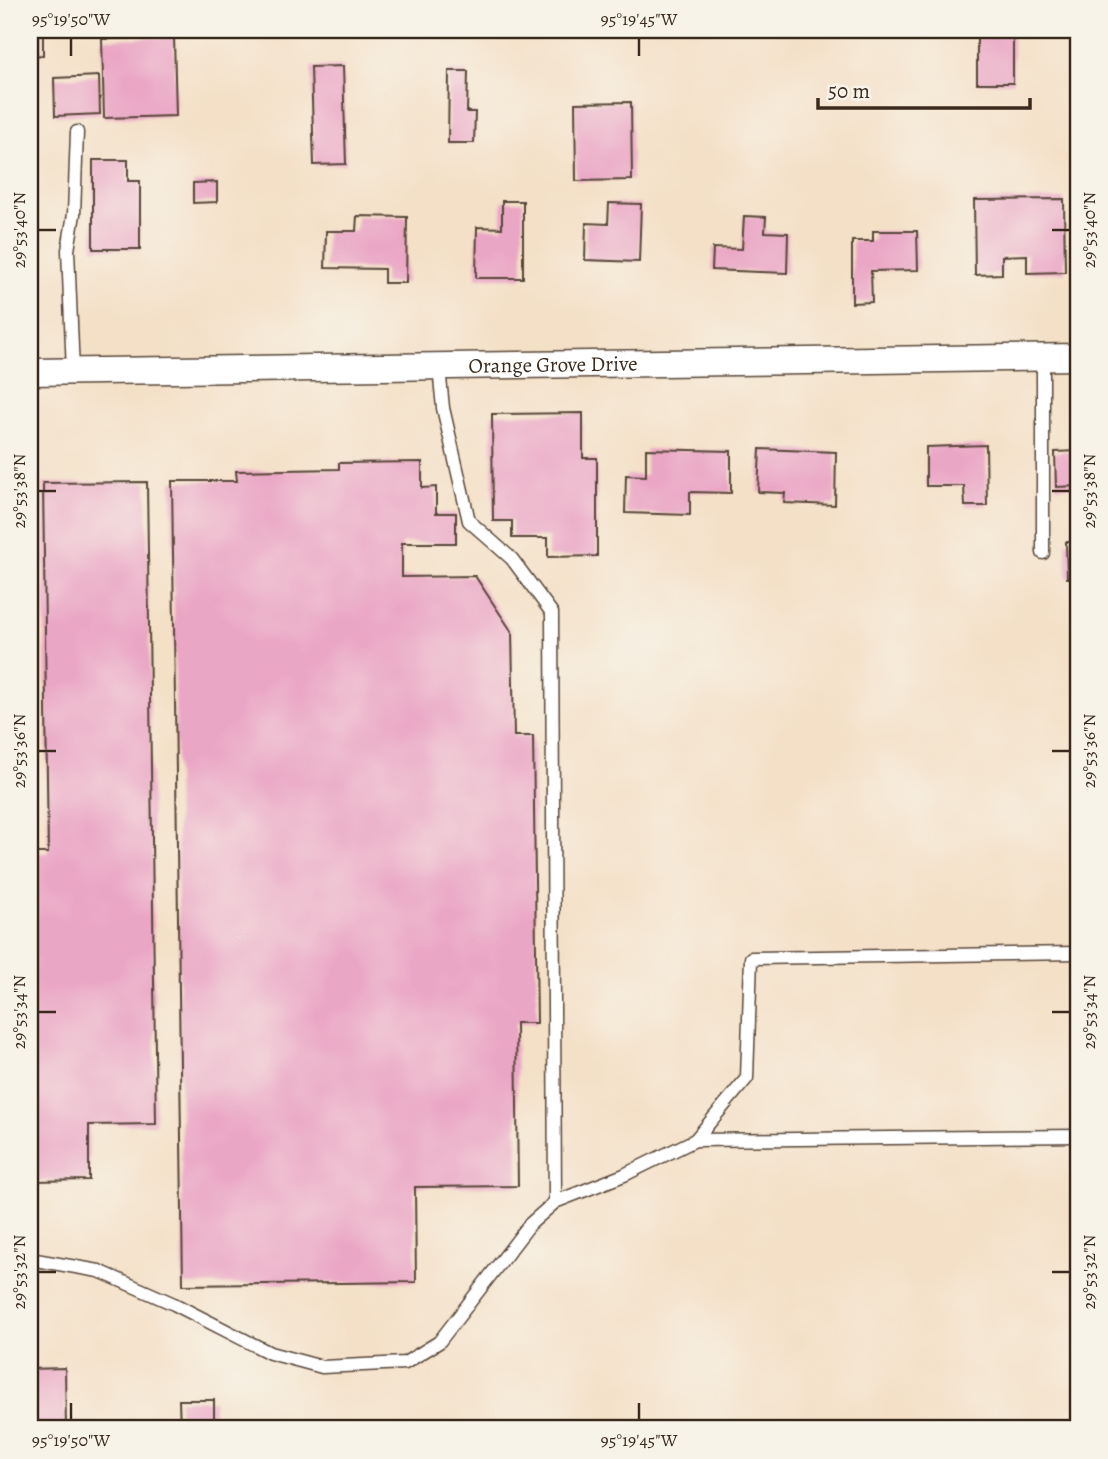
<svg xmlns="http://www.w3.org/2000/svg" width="1108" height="1459" viewBox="0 0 1108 1459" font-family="Alegreya,serif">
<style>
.building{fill:#eaa6c5}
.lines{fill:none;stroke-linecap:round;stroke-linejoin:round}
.service-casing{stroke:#574537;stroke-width:15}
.minor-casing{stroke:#574537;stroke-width:29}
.service{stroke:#fff;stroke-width:12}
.minor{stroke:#fff;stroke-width:26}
.ticks{fill:none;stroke:#3b2a1e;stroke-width:2.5}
.labels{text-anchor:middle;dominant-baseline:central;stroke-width:5;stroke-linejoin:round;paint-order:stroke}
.street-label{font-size:21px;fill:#3b2a1e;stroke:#f7f3e8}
.neatline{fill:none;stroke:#3b2a1e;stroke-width:2.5}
.ticks-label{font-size:18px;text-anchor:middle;fill:#3b2a1e}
</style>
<rect width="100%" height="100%" fill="#f7f3e8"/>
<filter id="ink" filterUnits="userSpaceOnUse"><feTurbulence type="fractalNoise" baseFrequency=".0143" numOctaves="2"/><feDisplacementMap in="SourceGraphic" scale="14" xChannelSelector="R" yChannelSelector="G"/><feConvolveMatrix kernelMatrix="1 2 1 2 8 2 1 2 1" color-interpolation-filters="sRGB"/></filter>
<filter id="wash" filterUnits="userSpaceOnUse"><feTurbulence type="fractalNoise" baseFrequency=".00686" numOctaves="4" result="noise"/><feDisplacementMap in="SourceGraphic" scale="28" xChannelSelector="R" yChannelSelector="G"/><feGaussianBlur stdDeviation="1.57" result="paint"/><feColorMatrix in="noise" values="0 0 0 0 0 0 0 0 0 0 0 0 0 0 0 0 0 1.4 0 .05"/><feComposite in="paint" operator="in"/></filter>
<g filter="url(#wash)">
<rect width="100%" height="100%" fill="#f4e0c7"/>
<g id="blocks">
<!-- building -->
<g class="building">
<polygon points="30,30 43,30 43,55 30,56"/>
<polygon points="1013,35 1013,83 977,83 977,36"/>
<polygon points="174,37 176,116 104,118 102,39"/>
<polygon points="343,66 346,164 314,165 311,67"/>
<polygon points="449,71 468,71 467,112 475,112 474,143 448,143"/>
<polygon points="99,76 100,114 55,116 54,78"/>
<polygon points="631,102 632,180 576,181 575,103"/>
<polygon points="93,160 128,160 128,181 140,181 140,249 93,249"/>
<polygon points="217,182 217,202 193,203 193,183"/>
<polygon points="1064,199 1065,272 1027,273 1027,255 1002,256 1002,274 975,275 974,200"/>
<polygon points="502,201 523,201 523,278 476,278 477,227 502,228"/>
<polygon points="609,203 641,204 639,262 585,260 586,223 608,224"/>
<polygon points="357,216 407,217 406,283 384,283 384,269 325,268 326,231 356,231"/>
<polygon points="744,216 766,217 765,232 788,233 787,273 712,270 713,248 742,249"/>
<polygon points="873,231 917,231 918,270 871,271 872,302 852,303 852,241 873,241"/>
<polygon points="583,413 583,458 597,458 597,556 548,557 548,538 512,538 512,521 493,521 492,414"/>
<polygon points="986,445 987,506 965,506 964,486 926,486 926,447"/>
<polygon points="646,449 731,451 731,493 690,492 690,515 625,513 626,475 646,476"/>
<polygon points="760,449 836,452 835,505 784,503 785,493 758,492"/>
<polygon points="1078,451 1078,486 1056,487 1055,452"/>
<polygon points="422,462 422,488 436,487 436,513 456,513 456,543 402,543 402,577 475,576 512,632 514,736 533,736 537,1023 516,1023 518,1186 415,1187 416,1282 183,1285 172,481 237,481 236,471 339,469 339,463"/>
<polygon points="147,482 156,1124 89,1125 89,1180 34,1181 33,1135 30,1136 30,853 48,853 43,483"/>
<polygon points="1066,542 1078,542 1078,578 1067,578"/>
<polygon points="65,1368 66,1429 30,1429 30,1369"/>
<polygon points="179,1400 214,1400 214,1429 180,1429"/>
</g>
</g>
</g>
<g filter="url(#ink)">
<use href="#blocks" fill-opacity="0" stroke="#574537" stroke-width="2"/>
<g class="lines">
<!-- service casing -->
<g class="service-casing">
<g id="service">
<polyline points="1043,358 1043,553"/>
<polyline points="73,372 68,250 74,214 77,132"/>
<polyline points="1078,953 751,958 747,1078 695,1140 1078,1136"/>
<polyline points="555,1202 624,1175 695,1140"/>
<polyline points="30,1259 99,1271 174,1304 270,1353 322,1367 405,1363 439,1342 530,1224 555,1202 552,613 512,559 469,521 443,408 439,368"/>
</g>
</g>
<!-- minor casing -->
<g class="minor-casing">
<g id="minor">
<path id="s1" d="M30,372L1078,357"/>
</g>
</g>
<!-- service -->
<use href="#service" class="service"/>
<!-- minor -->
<use href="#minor" class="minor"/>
</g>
</g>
<!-- ticks -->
<path class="ticks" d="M71,38V56M639,38V56M38,230H56M1052,230H1070M38,491H56M1052,491H1070M38,751H56M1052,751H1070M38,1012H56M1052,1012H1070M38,1272H56M1052,1272H1070M71,1403V1420M639,1403V1420"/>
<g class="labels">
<!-- street labels -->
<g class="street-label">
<text stroke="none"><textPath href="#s1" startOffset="523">Orange Grove Drive</textPath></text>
</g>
</g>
<!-- margin -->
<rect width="1108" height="1459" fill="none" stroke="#f7f3e8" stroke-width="77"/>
<!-- scale -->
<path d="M818 98v10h212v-10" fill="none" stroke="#3b2a1e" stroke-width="3.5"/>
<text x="828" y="98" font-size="21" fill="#3b2a1e" stroke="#f7f3e8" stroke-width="5" paint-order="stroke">50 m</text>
<rect x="38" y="38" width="1032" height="1382" class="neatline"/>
<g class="ticks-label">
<text x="71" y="25">95°19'50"W</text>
<text x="639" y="25">95°19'45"W</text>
<text transform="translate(19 230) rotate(-90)" y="6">29°53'40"N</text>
<text transform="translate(1089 230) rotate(-90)" y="6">29°53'40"N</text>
<text transform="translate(19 491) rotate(-90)" y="6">29°53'38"N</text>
<text transform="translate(1089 491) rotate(-90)" y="6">29°53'38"N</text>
<text transform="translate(19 751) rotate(-90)" y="6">29°53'36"N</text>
<text transform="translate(1089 751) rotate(-90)" y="6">29°53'36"N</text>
<text transform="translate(19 1012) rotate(-90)" y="6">29°53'34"N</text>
<text transform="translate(1089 1012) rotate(-90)" y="6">29°53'34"N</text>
<text transform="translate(19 1272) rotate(-90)" y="6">29°53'32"N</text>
<text transform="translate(1089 1272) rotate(-90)" y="6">29°53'32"N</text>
<text x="71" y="1446">95°19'50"W</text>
<text x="639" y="1446">95°19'45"W</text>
</g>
</svg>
